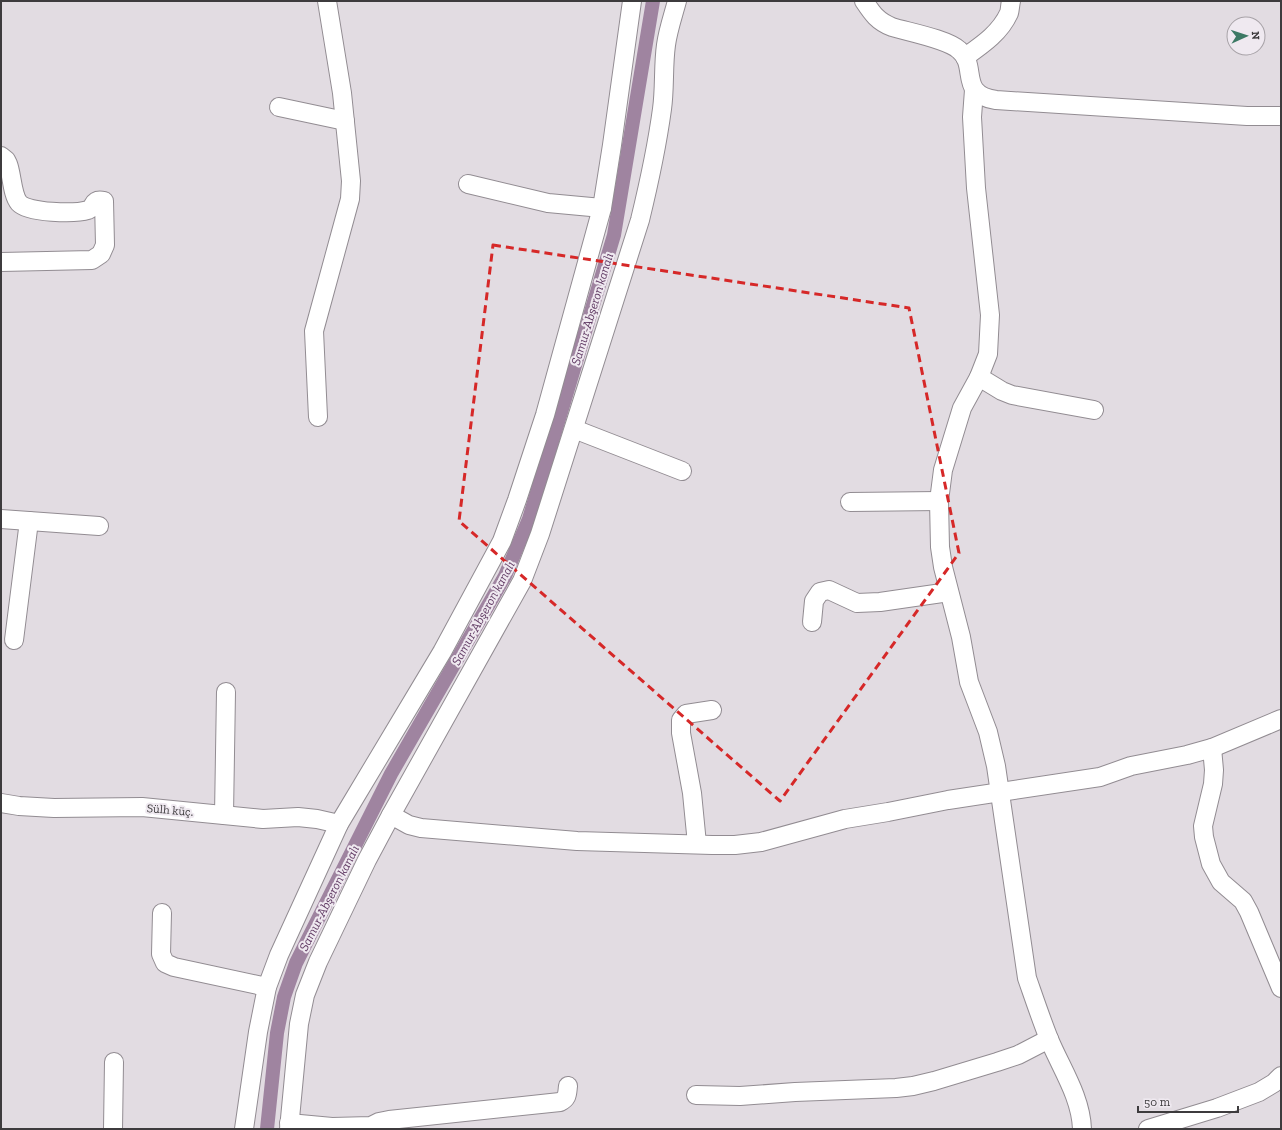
<svg xmlns="http://www.w3.org/2000/svg" width="1282" height="1130" viewBox="0 0 1282 1130" font-family="'Zilla Slab',serif">
<style>
.lines{fill:none;stroke-linecap:round;stroke-linejoin:round}
.canal{stroke:#9f84a0;stroke-width:14}
.minor-casing{stroke:#928c92;stroke-width:20}
.minor{stroke:#fff;stroke-width:18}
.marked{fill:none;stroke:#d62828;stroke-width:3;stroke-dasharray:8 5;stroke-linejoin:round}
.labels{text-anchor:middle;dominant-baseline:central;stroke-width:4;stroke-linejoin:round;paint-order:stroke}
.street-label{font-size:12px;fill:#3d3b3d;stroke:#efe9f0}
.water-label{font-size:13px;font-style:italic;fill:#613b64;stroke:#efe9f0}
</style>
<rect width="100%" height="100%" fill="#e2dce2"/>
<g class="lines">
<!-- canal -->
<polyline class="canal" points="267,1129 277,1033 284,997 296,963 391,774 505,576 529,519 614,235 653,1"/>
<!-- minor casing -->
<g class="minor-casing">
<g id="minor">
<path d="M864,1C872,13 877,21 892,27C908,32 947,39 959,50C979,66 957,94 996,100L1247,116H1281"/>
<path d="M965,57C982,45 1000,33 1009,13C1010,10 1010,5 1011,1"/>
<path d="M974,90L972,117L976,188L990,315L988,354L979,377L962,408L943,470L939,501L940,547L943,567L961,637L969,682L988,732L996,766L1027,978C1034,998 1041,1019 1049,1039C1061,1068 1081,1097 1082,1129"/>
<polyline points="279,107 345,121"/>
<path d="M1,156L6,160L8,164C12,174 12,195 19,203C28,213 75,214 88,210C96,207 91,198 104,201L105,245L101,254L92,260L1,262"/>
<polyline points="468,184 548,203 602,208"/>
<polyline points="979,377 1002,391 1012,395 1094,410"/>
<polyline points="318,417 314,331 350,199 351,181 342,93 327,1"/>
<polyline points="574,429 682,471"/>
<polyline points="850,502 939,501"/>
<polyline points="1,519 99,526"/>
<polyline points="812,622 814,601 820,592 829,590 857,603 880,602 949,592"/>
<polyline points="14,640 29,521"/>
<polyline points="1212,748 1214,770 1213,784 1203,826 1204,837 1211,864 1221,882 1243,901 1249,912 1281,988"/>
<polyline points="1,803 19,806 54,808 142,807 263,819 298,817 317,819 339,824"/>
<polyline points="224,815 226,692"/>
<polyline points="391,815 409,825 421,828 577,841 712,845 735,845 761,842 845,819 888,812 948,800 1100,777 1131,766 1187,755 1212,748 1281,719"/>
<polyline points="697,844 692,793 681,733 681,720 686,714 712,710"/>
<polyline points="162,913 161,954 165,963 174,967 267,987"/>
<polyline points="696,1095 740,1096 795,1092 896,1088 913,1086 934,1081 997,1062 1018,1055 1049,1039"/>
<path d="M289,1123L332,1127L371,1126L379,1122L389,1120L560,1102C568,1098 567,1094 568,1086"/>
<polyline points="113,1129 114,1062"/>
<polyline points="244,1129 258,1032 267,987 279,955 339,824 442,652 502,541 517,500 545,415 602,208 612,145 632,1"/>
<path d="M289,1129L299,1024L305,995L318,962L367,860L391,815L522,581L540,534L640,220C649,183 657,146 662,109C665,88 663,66 666,45C668,30 673,16 677,1"/>
<polyline points="1148,1129 1217,1108 1259,1092 1274,1083 1281,1076"/>
</g>
</g>
<!-- minor -->
<use href="#minor" class="minor"/>
</g>
<!-- marked area -->
<path class="marked" d="M493,245L909,308L959,553L780,801L459,521Z"/>
<g class="labels">
<!-- street labels -->
<g class="street-label">
<text transform="translate(170 810) rotate(5)">Sülh küç.</text>
</g>
<!-- water labels -->
<g class="water-label">
<text transform="translate(592 309) rotate(-73)">Samur-Abşeron kanalı</text>
<text transform="translate(483 613) rotate(-61)">Samur-Abşeron kanalı</text>
<text transform="translate(329 898) rotate(-63)">Samur-Abşeron kanalı</text>
</g>
</g>
<!-- border -->
<rect width="1282" height="1130" fill="none" stroke="#3d3b3d" stroke-width="4"/>
<!-- north arrow -->
<g transform="translate(1246 36) rotate(87)"><circle r="19" fill="#efe9f0" stroke="#a8a3a8"/>
<path d="M0-3L7 15L0 10L-7 15Z" fill="#3c7964"/>
<text y="-6" font-size="11" font-weight="bold" text-anchor="middle" fill="#3d3b3d">N</text>
</g>
<!-- scale -->
<path d="M1138 1106v6h100v-6" fill="none" stroke="#3d3b3d" stroke-width="2"/>
<text x="1144" y="1106" font-size="12" fill="#3d3b3d" stroke="#efe9f0" stroke-width="3" paint-order="stroke">50 m</text>
</svg>
